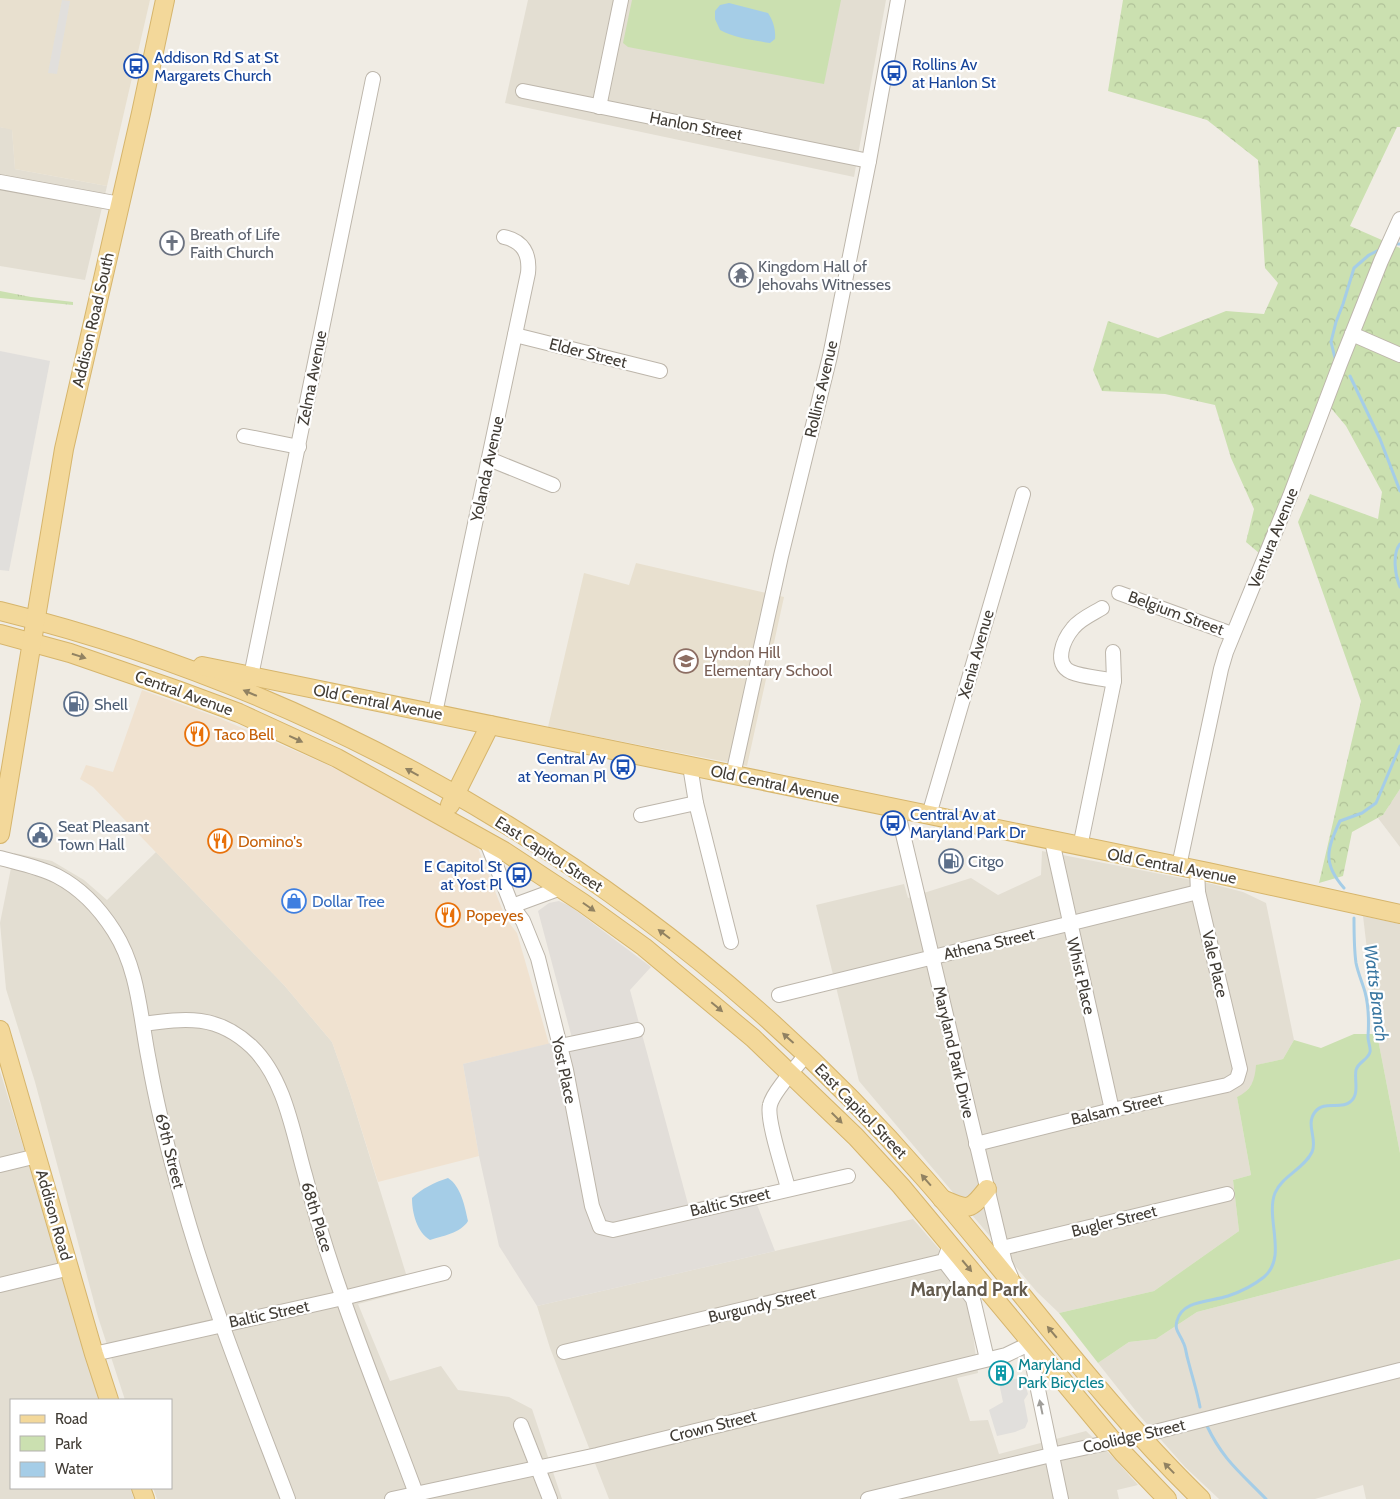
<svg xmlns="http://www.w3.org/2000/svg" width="1400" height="1499" viewBox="0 0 1400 1499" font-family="Cabin,sans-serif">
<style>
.residential{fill:#e3ded2}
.commercial{fill:#f0e2d0}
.industrial{fill:#e2ded9}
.education{fill:#e8e0cf}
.grass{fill:url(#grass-tufts)}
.forest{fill:url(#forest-crowns)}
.park{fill:#cbe0b0}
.parking{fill:#e1dfdc}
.water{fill:#a5cde7}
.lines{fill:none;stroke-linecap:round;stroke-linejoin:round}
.stream{stroke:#a5cde7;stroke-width:3}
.minor-casing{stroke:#bdb6ab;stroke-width:16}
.major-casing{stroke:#d6b56c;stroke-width:20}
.minor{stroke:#fff;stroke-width:14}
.major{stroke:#f3d89a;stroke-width:18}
.oneway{fill:#918262}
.oneway2{fill:#a09e9a}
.labels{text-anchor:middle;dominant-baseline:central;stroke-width:4.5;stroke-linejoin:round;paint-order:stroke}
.transit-label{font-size:16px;fill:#164399;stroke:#fff;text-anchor:start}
.street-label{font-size:16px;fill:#413c35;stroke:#fff}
.worship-label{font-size:16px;fill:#5b616d;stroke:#fff;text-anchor:start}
.education-label{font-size:16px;fill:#785e54;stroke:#fff;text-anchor:start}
.service-label{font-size:16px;fill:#4e5e75;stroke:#fff;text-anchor:start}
.food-label{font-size:16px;fill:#c56008;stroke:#fff;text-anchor:start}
.shop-label{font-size:16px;fill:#366cbe;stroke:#fff;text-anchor:start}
.culture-label{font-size:16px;fill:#0d838f;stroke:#fff;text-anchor:start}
.water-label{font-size:18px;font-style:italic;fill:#3a77a1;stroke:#fff}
.quarter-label{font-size:19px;font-weight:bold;fill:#635a4d;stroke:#fff}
</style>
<defs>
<pattern id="grass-tufts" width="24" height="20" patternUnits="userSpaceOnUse" patternTransform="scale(1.25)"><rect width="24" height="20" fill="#cbe0b0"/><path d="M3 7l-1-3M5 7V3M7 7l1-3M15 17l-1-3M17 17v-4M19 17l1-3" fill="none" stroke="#b0c198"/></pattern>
<pattern id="forest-crowns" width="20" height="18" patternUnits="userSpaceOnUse" patternTransform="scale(1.25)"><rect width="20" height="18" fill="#cbe0b0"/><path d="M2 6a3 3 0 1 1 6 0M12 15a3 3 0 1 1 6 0" fill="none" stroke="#b0c198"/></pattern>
</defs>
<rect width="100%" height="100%" fill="#f0ece4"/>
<!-- residential -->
<g class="residential">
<polygon points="528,0 886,0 854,177 505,103"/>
<polygon points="0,127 12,129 15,169 107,186 85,280 0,266"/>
<polygon points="1400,789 1400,847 1378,818 1383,815"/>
<polygon points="1042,851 1212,884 1243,892 1266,903 1294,1040 1283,1059 1257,1065 1255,1080 1244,1094 1237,1097 1251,1175 1233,1180 1239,1231 1154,1291 1059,1313 1037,1292 859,1081 816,905 904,884 908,898 971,878 998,895 1041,875"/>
<polygon points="156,852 284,985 332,1042 350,1093 411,1290 358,1304 390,1381 441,1366 458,1390 509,1397 532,1409 562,1499 157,1499 153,1488 171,1488 171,1400 125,1400 98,1317 35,1082 6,989 0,923 14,853 52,861 84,880 107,900"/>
<polygon points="1363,916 1400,924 1400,1153 1377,1034"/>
<polygon points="0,1071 101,1400 11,1400 11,1488 130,1488 134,1499 0,1499"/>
<polygon points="913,1219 966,1280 978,1373 957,1378 970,1421 988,1420 999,1454 1086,1431 1113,1457 1138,1485 1117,1490 1119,1499 609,1499 550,1348 537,1306"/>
<polygon points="1400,1259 1400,1499 1366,1499 1363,1485 1315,1499 1219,1499 1185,1467 1139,1415 1098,1363 1129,1342 1156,1339 1197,1312"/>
</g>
<!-- commercial -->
<polygon class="commercial" points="142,690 219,718 328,765 402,804 478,848 506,919 517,933 549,1044 463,1064 479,1156 378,1182 350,1093 332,1042 284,985 93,787 80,779 86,765 113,772"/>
<!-- industrial -->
<polygon class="industrial" points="559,901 570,906 651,967 630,990 688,1204 751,1189 775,1251 537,1306 499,1246 479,1156 463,1064 572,1038 538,911 549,903"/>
<!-- education -->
<g class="education">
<polygon points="0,0 150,0 107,186 15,169 12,130 0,127"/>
<polygon points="636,563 784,597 747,766 548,727 584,573 629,585"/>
</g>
<!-- grass -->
<polygon class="grass" points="0,291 31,297 73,302 73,305 0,298"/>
<!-- forest -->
<polygon class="forest" points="1123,0 1400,0 1400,127 1397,127 1350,226 1400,248 1400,789 1383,815 1352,832 1343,876 1319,883 1361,701 1298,522 1310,494 1378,519 1382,492 1346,426 1320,395 1276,517 1259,553 1246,542 1254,509 1231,458 1215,405 1165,394 1102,391 1093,370 1108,321 1158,338 1226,311 1264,314 1278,283 1265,268 1258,160 1207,120 1108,91"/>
<!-- park -->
<g class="park">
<polygon points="632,0 841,0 824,84 628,47 623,43"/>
<path d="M1354,1034H1377L1400,1153V1259L1197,1312L1156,1339L1129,1342L1098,1363L1059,1313L1154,1291L1239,1231L1233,1180L1251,1175L1237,1097C1251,1091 1255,1080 1256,1065L1283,1059L1294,1040L1321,1048Z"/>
</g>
<!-- parking -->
<g class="parking">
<polygon points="62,0 70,1 57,74 48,73"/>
<polygon points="0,351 50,361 9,571 0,570"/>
<polygon points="1023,1377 1028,1394 1024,1400 1028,1421 1025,1428 1015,1432 997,1436 989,1410 1003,1402 999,1383"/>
</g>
<!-- water -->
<g class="water">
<path d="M729,3L768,13C773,20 776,30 775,39L770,43C752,40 735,38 720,30L715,19V11L720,5Z"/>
<path d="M448,1178C461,1186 465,1207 468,1221C461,1233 442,1236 430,1240C417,1232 412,1213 412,1198C421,1189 435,1182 448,1178Z"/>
</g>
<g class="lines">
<!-- stream -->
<g class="stream">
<polyline points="1398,244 1400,244"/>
<polyline points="1335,358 1331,342 1336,322 1343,304 1354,268 1369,255 1379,250"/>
<polyline points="1350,376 1380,439 1400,491"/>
<path d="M1400,544C1392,554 1395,575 1400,587"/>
<path d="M1344,888C1322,863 1327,849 1340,821L1362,813L1376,803L1400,746"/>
<path d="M1200,1407C1197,1391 1192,1376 1188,1360C1186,1354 1186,1347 1183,1342C1180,1334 1174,1330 1177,1321C1182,1300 1210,1302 1228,1296C1240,1292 1254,1285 1264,1277C1288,1257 1265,1218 1275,1193C1282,1176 1304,1169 1312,1152C1318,1139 1305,1125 1315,1112C1324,1100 1340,1110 1350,1102C1360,1095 1354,1080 1356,1070C1358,1062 1368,1060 1370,1052C1371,1048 1368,1042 1368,1037C1369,1022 1369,1007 1365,992C1362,982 1358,973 1356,963C1354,949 1354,933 1354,918"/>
<path d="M1207,1426C1223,1460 1241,1473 1266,1499"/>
</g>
<!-- minor casing -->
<g class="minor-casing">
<g id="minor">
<polyline points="523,91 869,161"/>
<polyline points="599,107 621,0"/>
<polyline points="0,182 120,204"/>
<polyline points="1352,334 1400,355"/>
<polyline points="515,335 660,371"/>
<polyline points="244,436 299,447"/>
<polyline points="489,459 553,485"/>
<polyline points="1119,593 1232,634"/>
<path d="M1102,608C1092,614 1080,619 1073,628C1063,640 1053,664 1071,672C1083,677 1101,678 1114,681"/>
<polyline points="251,676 373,79"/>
<path d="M435,713L528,273C530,254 523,241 504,237"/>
<polyline points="690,766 696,803 731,942"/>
<polyline points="733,775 781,556 830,356 869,161 898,0"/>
<polyline points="897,809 1005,1263 1011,1277"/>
<polyline points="641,815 696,803"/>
<polyline points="929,815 1023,494"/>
<polyline points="486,840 512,906 523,921 538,958 566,1070 592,1206 600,1227 613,1230 848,1176"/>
<polyline points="1052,841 1112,1110"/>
<polyline points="1080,847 1114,681 1113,652"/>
<path d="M0,858C19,863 40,867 57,876C80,888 100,909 114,931C139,970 140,1017 149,1061C156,1101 166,1142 177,1182C206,1291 248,1394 288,1499"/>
<polyline points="1179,866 1221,669 1226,652 1290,496 1340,364 1381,261 1400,219"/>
<polyline points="512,906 561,888"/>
<polyline points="779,995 1198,892"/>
<path d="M143,1024C186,1018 217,1014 252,1047C285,1079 293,1133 305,1175C315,1213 326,1250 339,1287C363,1358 392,1428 418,1499"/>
<polyline points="560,1046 637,1030"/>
<polyline points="976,1144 1112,1110 1227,1085 1237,1079 1240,1069 1198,892 1197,870"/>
<polyline points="0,1165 37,1156"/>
<path d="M788,1188C784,1172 766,1119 770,1105C773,1092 797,1066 806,1055"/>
<polyline points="1002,1248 1227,1194"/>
<polyline points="944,1261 973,1299 987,1359"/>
<polyline points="0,1285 70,1268"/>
<polyline points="564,1352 944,1261 950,1245"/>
<polyline points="94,1354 343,1298 444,1273"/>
<polyline points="521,1425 550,1499"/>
<polyline points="392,1499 597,1455 1006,1355 1031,1343 1032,1361 1061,1499"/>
<polyline points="868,1499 1051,1455 1139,1436 1400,1370"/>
</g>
</g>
<!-- major casing -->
<g class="major-casing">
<g id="major">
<path d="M0,611C356,699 686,903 926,1180C1018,1285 1100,1401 1201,1499"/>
<polyline points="0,634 70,653 177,690 239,713 337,758 504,851 583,903 644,947 753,1038 856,1137 901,1186 1123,1453 1167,1499"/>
<polyline points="202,666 1208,872 1400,914"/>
<polyline points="450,805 490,725"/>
<polyline points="0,834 64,449 141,113 165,0"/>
<polyline points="0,1030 94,1354 109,1400"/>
<path d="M942,1199C968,1210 969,1212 987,1189"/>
<polyline points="141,1488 145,1499"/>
</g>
</g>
<!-- minor -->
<use href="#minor" class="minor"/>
<!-- major -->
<use href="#major" class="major"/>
</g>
<!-- one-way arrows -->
<defs><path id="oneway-solid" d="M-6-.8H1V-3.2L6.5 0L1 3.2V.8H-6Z" transform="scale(1.25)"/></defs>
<g class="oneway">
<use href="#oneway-solid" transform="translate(79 656) rotate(18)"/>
<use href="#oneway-solid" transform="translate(250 693) rotate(-157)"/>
<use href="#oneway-solid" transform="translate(296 739) rotate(25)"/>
<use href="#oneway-solid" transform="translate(412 772) rotate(-151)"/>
<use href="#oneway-solid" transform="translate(589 907) rotate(35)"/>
<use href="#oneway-solid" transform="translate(664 934) rotate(-143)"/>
<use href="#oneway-solid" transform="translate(717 1007) rotate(40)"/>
<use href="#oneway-solid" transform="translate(788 1038) rotate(-138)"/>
<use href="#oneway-solid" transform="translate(837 1118) rotate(45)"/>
<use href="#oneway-solid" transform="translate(926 1180) rotate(-131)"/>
<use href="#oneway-solid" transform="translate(967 1266) rotate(50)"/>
<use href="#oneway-solid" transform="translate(1052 1332) rotate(-130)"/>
<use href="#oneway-solid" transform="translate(1169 1468) rotate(-134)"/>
</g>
<use class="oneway2" href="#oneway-solid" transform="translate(1041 1407) rotate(-102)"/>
<!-- icons -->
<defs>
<g id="bus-ring" transform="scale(1.25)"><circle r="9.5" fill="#fff" stroke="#1a4fb4" stroke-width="1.5"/><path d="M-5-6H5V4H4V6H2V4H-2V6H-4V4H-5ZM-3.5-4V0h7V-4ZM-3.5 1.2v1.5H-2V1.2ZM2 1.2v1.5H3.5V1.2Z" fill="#1a4fb4"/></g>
<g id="church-ring" transform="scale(1.25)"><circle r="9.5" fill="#fff" stroke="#6b7280" stroke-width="1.5"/><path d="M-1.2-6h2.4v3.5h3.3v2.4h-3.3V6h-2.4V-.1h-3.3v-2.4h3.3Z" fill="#6b7280"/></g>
<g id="temple-ring" transform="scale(1.25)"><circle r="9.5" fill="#fff" stroke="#6b7280" stroke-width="1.5"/><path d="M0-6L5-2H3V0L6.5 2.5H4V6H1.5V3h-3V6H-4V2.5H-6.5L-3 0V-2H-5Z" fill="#6b7280"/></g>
<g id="school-ring" transform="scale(1.25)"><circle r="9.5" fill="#fff" stroke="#8d6e63" stroke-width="1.5"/><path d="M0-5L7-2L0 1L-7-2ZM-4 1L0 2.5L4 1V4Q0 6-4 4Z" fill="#8d6e63"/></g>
<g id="fuel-ring" transform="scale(1.25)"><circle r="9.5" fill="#fff" stroke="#5c6f8a" stroke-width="1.5"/><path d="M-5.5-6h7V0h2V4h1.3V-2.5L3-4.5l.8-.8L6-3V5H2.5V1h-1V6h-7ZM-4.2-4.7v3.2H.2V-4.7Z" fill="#5c6f8a"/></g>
<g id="restaurant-ring" transform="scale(1.25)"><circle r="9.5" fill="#fff" stroke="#e8710a" stroke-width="1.5"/><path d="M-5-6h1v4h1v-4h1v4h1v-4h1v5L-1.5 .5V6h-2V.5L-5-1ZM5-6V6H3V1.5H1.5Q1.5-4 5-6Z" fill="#e8710a"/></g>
<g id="civic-ring" transform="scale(1.25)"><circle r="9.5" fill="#fff" stroke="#5c6f8a" stroke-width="1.5"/><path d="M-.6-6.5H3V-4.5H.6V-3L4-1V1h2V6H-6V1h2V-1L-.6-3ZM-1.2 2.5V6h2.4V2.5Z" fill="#5c6f8a"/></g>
<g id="shop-ring" transform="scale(1.25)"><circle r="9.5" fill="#fff" stroke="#3f7fe0" stroke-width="1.5"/><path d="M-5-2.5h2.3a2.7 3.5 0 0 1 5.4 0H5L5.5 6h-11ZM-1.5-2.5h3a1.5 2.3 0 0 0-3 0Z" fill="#3f7fe0"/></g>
<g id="building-ring" transform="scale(1.25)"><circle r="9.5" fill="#fff" stroke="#0f9aa8" stroke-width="1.5"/><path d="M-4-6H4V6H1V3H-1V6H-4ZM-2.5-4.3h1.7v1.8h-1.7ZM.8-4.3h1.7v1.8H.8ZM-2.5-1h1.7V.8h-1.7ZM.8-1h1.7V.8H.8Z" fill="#0f9aa8"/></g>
</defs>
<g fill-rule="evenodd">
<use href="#bus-ring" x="136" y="66"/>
<use href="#bus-ring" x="894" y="73"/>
<use href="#church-ring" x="172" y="243"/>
<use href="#temple-ring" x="741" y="275"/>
<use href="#school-ring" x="686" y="661"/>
<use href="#fuel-ring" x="76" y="704"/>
<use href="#restaurant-ring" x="197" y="734"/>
<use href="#bus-ring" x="623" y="767"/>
<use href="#bus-ring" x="893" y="823"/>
<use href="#civic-ring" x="40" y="835"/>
<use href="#restaurant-ring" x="220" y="841"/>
<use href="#fuel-ring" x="951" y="861"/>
<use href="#bus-ring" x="519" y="875"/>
<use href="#shop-ring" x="294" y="901"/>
<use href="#restaurant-ring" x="448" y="915"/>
<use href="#building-ring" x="1001" y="1373"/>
</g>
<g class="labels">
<!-- transit labels -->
<g class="transit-label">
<text x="154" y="57">Addison Rd S at St<tspan x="154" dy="18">Margarets Church</tspan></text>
<text x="912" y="64">Rollins Av<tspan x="912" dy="18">at Hanlon St</tspan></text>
<text x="606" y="758" text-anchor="end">Central Av<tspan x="606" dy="18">at Yeoman Pl</tspan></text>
<text x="910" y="814">Central Av at<tspan x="910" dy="18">Maryland Park Dr</tspan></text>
<text x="502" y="866" text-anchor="end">E Capitol St<tspan x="502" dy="18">at Yost Pl</tspan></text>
</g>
<!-- street labels -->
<g class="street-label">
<text transform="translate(696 126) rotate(11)">Hanlon Street</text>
<text transform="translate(93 320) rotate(-77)">Addison Road South</text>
<text transform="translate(588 353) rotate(14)">Elder Street</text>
<text transform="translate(312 378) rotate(-79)">Zelma Avenue</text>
<text transform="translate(821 389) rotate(-77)">Rollins Avenue</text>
<text transform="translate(487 469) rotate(-78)">Yolanda Avenue</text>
<text transform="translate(1273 538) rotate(-68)">Ventura Avenue</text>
<text transform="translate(1176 613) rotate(20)">Belgium Street</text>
<text transform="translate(976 654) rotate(-74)">Xenia Avenue</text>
<text transform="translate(184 693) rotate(20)">Central Avenue</text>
<text transform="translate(378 702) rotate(11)">Old Central Avenue</text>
<text transform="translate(775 784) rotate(12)">Old Central Avenue</text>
<text transform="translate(549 854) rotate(33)">East Capitol Street</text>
<text transform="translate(1172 866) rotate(11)">Old Central Avenue</text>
<text transform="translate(989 944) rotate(-13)">Athena Street</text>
<text transform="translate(1215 964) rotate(77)">Vale Place</text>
<text transform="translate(1081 976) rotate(77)">Whist Place</text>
<text transform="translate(954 1052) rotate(77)">Maryland Park Drive</text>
<text transform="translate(564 1070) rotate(78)">Yost Place</text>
<text transform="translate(1117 1109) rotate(-13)">Balsam Street</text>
<text transform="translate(861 1111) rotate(46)">East Capitol Street</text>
<text transform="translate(170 1151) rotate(76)">69th Street</text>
<text transform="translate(730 1202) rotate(-13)">Baltic Street</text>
<text transform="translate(54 1215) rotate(74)">Addison Road</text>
<text transform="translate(317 1217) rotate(73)">68th Place</text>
<text transform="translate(1114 1221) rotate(-14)">Bugler Street</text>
<text transform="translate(762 1305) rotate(-13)">Burgundy Street</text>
<text transform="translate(269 1314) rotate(-12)">Baltic Street</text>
<text transform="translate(713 1426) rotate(-14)">Crown Street</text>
<text transform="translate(1134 1436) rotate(-13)">Coolidge Street</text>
</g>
<!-- worship labels -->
<g class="worship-label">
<text x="190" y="234">Breath of Life<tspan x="190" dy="18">Faith Church</tspan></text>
<text x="758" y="266">Kingdom Hall of<tspan x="758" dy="18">Jehovahs Witnesses</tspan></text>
</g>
<!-- education labels -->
<g class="education-label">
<text x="704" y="652">Lyndon Hill<tspan x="704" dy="18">Elementary School</tspan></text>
</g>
<!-- service labels -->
<g class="service-label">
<text x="94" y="704">Shell</text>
<text x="58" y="826">Seat Pleasant<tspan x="58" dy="18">Town Hall</tspan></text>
<text x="968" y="861">Citgo</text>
</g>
<!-- food labels -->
<g class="food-label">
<text x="214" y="734">Taco Bell</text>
<text x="238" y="841">Domino's</text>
<text x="466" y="915">Popeyes</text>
</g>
<!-- shop labels -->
<g class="shop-label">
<text x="312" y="901">Dollar Tree</text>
</g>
<!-- culture labels -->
<g class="culture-label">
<text x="1018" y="1364">Maryland<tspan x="1018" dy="18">Park Bicycles</tspan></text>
</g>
<!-- water labels -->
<g class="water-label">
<text transform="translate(1376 993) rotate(83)">Watts Branch</text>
</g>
<!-- quarter labels -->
<g class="quarter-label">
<text x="969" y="1289">Maryland Park</text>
</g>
</g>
<!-- legend -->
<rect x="10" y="1399" width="162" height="90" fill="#ffffff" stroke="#b3b1ae"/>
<rect x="20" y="1415" width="25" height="8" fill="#f3d89a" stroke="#b3b1ae"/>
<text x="55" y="1424" font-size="15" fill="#413c35">Road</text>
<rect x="20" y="1436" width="25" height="15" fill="#cbe0b0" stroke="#b3b1ae"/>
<text x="55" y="1449" font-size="15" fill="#413c35">Park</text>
<rect x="20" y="1462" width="25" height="15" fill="#a5cde7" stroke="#b3b1ae"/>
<text x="55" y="1474" font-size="15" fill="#413c35">Water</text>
</svg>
